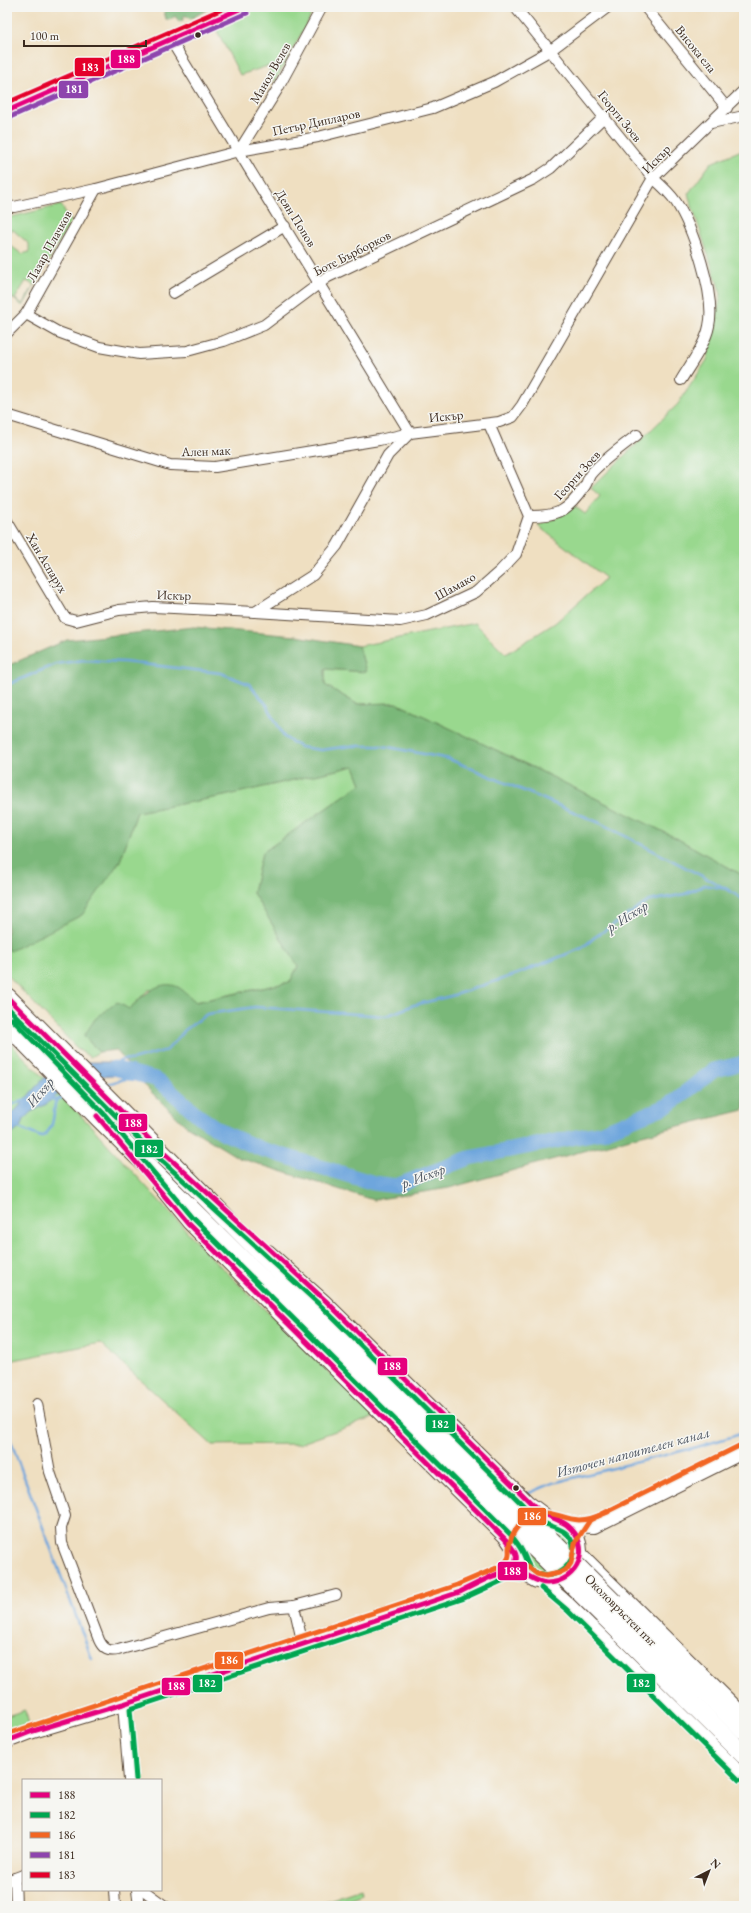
<svg xmlns="http://www.w3.org/2000/svg" width="751" height="1913" viewBox="0 0 751 1913" font-family="'EB Garamond',serif">
<style>
.green{fill:#99d88e;stroke:#6a8156;fill-rule:evenodd}
.forest{fill:#7ab879;stroke:#5a714c}
.water{fill:#6ea6dd;stroke:#54687e}
.lines{fill:none;stroke-linecap:round;stroke-linejoin:round}
.stream{stroke:#6ea6dd;stroke-width:2.5}
.river{stroke:#6ea6dd;stroke-width:15}
.street-casing{stroke:#564536;stroke-width:12}
.secondary-casing{stroke:#564536;stroke-width:16}
.highway-casing{stroke:#564536;stroke-width:20}
.street{stroke:#fff;stroke-width:10}
.secondary{stroke:#fff;stroke-width:14}
.highway{stroke:#fff;stroke-width:18}
.highway-bridge-casing{stroke:#564536;stroke-width:20;stroke-linecap:butt}
.highway-bridge{stroke:#fff;stroke-width:18}
.bus-1-casing{stroke:#f6f6f2;stroke-width:8}
.bus-2-casing{stroke:#f6f6f2;stroke-width:8}
.bus-3-casing{stroke:#f6f6f2;stroke-width:8}
.bus-4-casing{stroke:#f6f6f2;stroke-width:8}
.bus-5-casing{stroke:#f6f6f2;stroke-width:8}
.bus-1{stroke:#e5007d;stroke-width:5}
.bus-2{stroke:#00a651;stroke-width:5}
.bus-3{stroke:#f26522;stroke-width:5}
.bus-4{stroke:#8e44ad;stroke-width:5}
.bus-5{stroke:#e4002b;stroke-width:5}
.bus-dot{fill:#3b2a1e;stroke:#f6f6f2;stroke-width:1.5}
.labels{text-anchor:middle;dominant-baseline:central;stroke-width:3;stroke-linejoin:round;paint-order:stroke}
.street-label{font-size:13px;fill:#3b2a1e;stroke:#f6f6f2}
.water-label{font-size:14px;font-style:italic;fill:#4d5561;stroke:#f6f6f2}
.line-badge{stroke:#f6f6f2;stroke-width:1.5}
.badge-label{font-size:11px;text-anchor:middle;font-weight:bold;fill:#fff}
</style>
<rect width="100%" height="100%" fill="#f6f6f2"/>
<filter id="ink" filterUnits="userSpaceOnUse"><feTurbulence type="fractalNoise" baseFrequency=".025" numOctaves="2"/><feDisplacementMap in="SourceGraphic" scale="8" xChannelSelector="R" yChannelSelector="G"/><feConvolveMatrix kernelMatrix="1 2 1 2 8 2 1 2 1" color-interpolation-filters="sRGB"/></filter>
<filter id="wash" filterUnits="userSpaceOnUse"><feTurbulence type="fractalNoise" baseFrequency=".012" numOctaves="4" result="noise"/><feDisplacementMap in="SourceGraphic" scale="16" xChannelSelector="R" yChannelSelector="G"/><feGaussianBlur stdDeviation="0.9" result="paint"/><feColorMatrix in="noise" values="0 0 0 0 0 0 0 0 0 0 0 0 0 0 0 0 0 1.4 0 .05"/><feComposite in="paint" operator="in"/></filter>
<g filter="url(#wash)">
<rect width="100%" height="100%" fill="#efdfc1"/>
<!-- green -->
<g class="green">
<polygon points="258,7 313,7 309,20 274,83 268,66 240,75 214,25"/>
<polygon points="744,149 744,876 678,839 532,767 396,703 357,704 325,685 325,669 366,672 359,646 475,623 506,654 555,623 606,578 538,526 556,518 573,505 585,514 600,496 591,488 678,404 707,360 721,294 688,194 711,163"/>
<path d="M61,205L71,221L23,306L7,294V243L22,254L29,252V244L12,229L7,235V218ZM26,281L34,285L23,304L15,299Z"/>
<polygon points="354,766 361,784 262,853 253,893 298,966 290,982 195,1002 179,988 148,990 129,1009 84,1036 99,1052 90,1057 79,1050 7,975 7,948 10,951 120,861 137,812 224,796"/>
<polygon points="7,1040 89,1124 207,1253 375,1417 299,1444 212,1445 100,1343 14,1360 7,1367"/>
<circle cx="548" cy="1552" r="25"/>
<polygon points="25,1710 29,1724 7,1732 7,1716"/>
<polygon points="361,1889 362,1894 337,1903 337,1906 316,1906 320,1903"/>
</g>
<!-- forest -->
<g class="forest">
<polygon points="163,7 212,7 190,19 185,15 183,20 179,22 175,16 170,20 166,19"/>
<path d="M194,627L295,636L359,646L366,672L325,669V685L357,704L396,703L532,767L678,839L744,876V1110L634,1137L449,1188L373,1200L239,1158L185,1125L150,1091L116,1050L99,1052L84,1036L95,1019L117,1002L129,1009C142,997 159,978 178,987C185,991 190,997 196,1002L290,982L298,966L253,893L262,853L361,784L354,766L224,796L137,812L120,861L82,915L10,951L7,948V666L67,640Z"/>
</g>
<!-- water -->
<path class="water" d="M79,1062H110L134,1073L82,1078L70,1085L45,1105L31,1112L23,1120L20,1128L7,1138V1119C25,1103 37,1080 58,1068C64,1065 73,1064 79,1062Z"/>
<g class="lines">
<!-- stream -->
<g class="stream">
<polyline points="7,685 56,664 84,660 124,662 221,673 249,684 267,705 284,737 300,747 321,750 351,746 383,746 449,759 600,823 727,889"/>
<polyline points="112,1065 124,1059 132,1060 167,1050 185,1030 207,1014 255,1007 386,1016 414,1005 451,996 517,974 582,948 595,937 649,901 685,894 705,885 727,889 744,900"/>
<polyline points="104,1085 125,1079 147,1081 155,1079"/>
<polyline points="49,1099 56,1100 67,1096"/>
<polyline points="7,1106 27,1100"/>
<path d="M19,1128L41,1137C55,1129 53,1117 55,1103L57,1100"/>
<polyline points="7,1431 92,1659"/>
<polyline points="527,1494 553,1483 697,1447 744,1433"/>
</g>
<!-- river -->
<polyline class="river" points="114,1068 155,1079 166,1087 200,1117 224,1133 261,1149 374,1183 396,1186 469,1158 602,1132 669,1105 714,1070 744,1063"/>
</g>
</g>
<g filter="url(#ink)">
<g class="lines">
<!-- street casing -->
<g class="street-casing">
<g id="street">
<path d="M515,7L653,178C661,185 670,193 676,202C693,228 716,296 709,326C706,343 690,365 681,380"/>
<polyline points="645,7 727,108"/>
<polyline points="711,123 744,116"/>
<polyline points="239,151 277,90 322,7"/>
<polyline points="7,206 14,207 96,189 239,151 318,137 433,108 494,82 551,50 608,7"/>
<polyline points="173,293 285,226"/>
<polyline points="26,314 58,332 99,347 139,354 187,351 224,341 264,325 328,277 534,179 551,168 605,116"/>
<polyline points="7,333 26,314 96,189"/>
<polyline points="7,415 170,465 215,467 379,440 410,433 170,39"/>
<path d="M529,516C559,516 567,512 585,486C587,483 588,479 590,475C599,463 624,445 637,435"/>
<polyline points="7,521 65,618 76,621 119,610 153,607 255,612 313,575 337,546 388,455 410,433 499,422 513,417 522,405 653,178 744,90"/>
<polyline points="255,612 400,621 427,615 476,592 500,571 516,554 529,516 489,424"/>
<polyline points="157,1186 188,1224 279,1316 505,1539 516,1555"/>
<polyline points="269,1250 326,1301 529,1501 553,1519"/>
<path d="M37,1404L50,1472L65,1516L61,1528L62,1543L99,1640C103,1649 109,1652 118,1650L269,1608L294,1606L303,1645"/>
<polyline points="581,1552 744,1713"/>
<polyline points="546,1583 572,1605 744,1775"/>
<polyline points="294,1606 336,1595"/>
<polyline points="123,1704 129,1780"/>
<polyline points="15,1878 16,1906"/>
<polyline points="7,1881 23,1875"/>
<polyline points="114,1890 115,1906"/>
<polyline points="137,1890 139,1906"/>
<polyline points="143,1890 165,1906"/>
</g>
</g>
<!-- secondary casing -->
<g class="secondary-casing">
<g id="secondary">
<polyline points="7,111 244,7"/>
<circle cx="548" cy="1551" r="32"/>
<polyline points="567,1525 594,1526 744,1451"/>
<polyline points="7,1741 33,1731 123,1704 403,1611 460,1592 507,1571 525,1573"/>
</g>
</g>
<!-- highway casing -->
<g class="highway-casing">
<g id="highway">
<polyline points="7,997 398,1391 496,1486"/>
<polyline points="7,1024 100,1119 484,1498"/>
<polyline points="614,1603 744,1730"/>
<polyline points="603,1615 744,1755"/>
</g>
</g>
<!-- street -->
<use href="#street" class="street"/>
<!-- secondary -->
<use href="#secondary" class="secondary"/>
<!-- highway -->
<use href="#highway" class="highway"/>
<!-- highway-bridge casing -->
<g class="highway-bridge-casing">
<g id="highway-bridge">
<polyline points="496,1486 614,1603"/>
<polyline points="484,1498 603,1615"/>
</g>
</g>
<!-- highway-bridge -->
<use href="#highway-bridge" class="highway-bridge"/>
<!-- bus-1 casing -->
<g class="bus-1-casing">
<g id="bus-1">
<polyline points="7,111 244,7"/>
<path d="M7,997L154,1144L326,1301L529,1501C533,1505 538,1510 543,1513C550,1517 560,1520 567,1525C593,1546 579,1582 547,1583C533,1583 525,1569 507,1571C498,1572 470,1587 460,1592L123,1704L33,1731L7,1741"/>
<path d="M97,1116L188,1224L505,1539C508,1543 515,1550 516,1555C519,1568 500,1575 491,1578"/>
</g>
</g>
<!-- bus-2 casing -->
<g class="bus-2-casing">
<g id="bus-2">
<path d="M7,1007L149,1149L321,1306L527,1509C533,1514 539,1520 546,1524C553,1527 563,1529 568,1535C586,1557 555,1588 532,1570C527,1565 526,1558 522,1551C519,1545 514,1539 510,1534L193,1219L105,1115L12,1019"/>
<polyline points="541,1588 567,1610 739,1780"/>
<polyline points="136,1779 130,1709 462,1599 508,1578 524,1580"/>
</g>
</g>
<!-- bus-3 casing -->
<g class="bus-3-casing">
<g id="bus-3">
<path d="M486,1573C494,1569 503,1567 507,1560C510,1557 509,1553 509,1548C510,1536 517,1524 528,1518C549,1506 559,1519 579,1520C589,1520 599,1516 608,1512"/>
<polyline points="7,1734 457,1585 506,1564 527,1566 537,1574 546,1576 559,1573 567,1569 571,1563 575,1543 590,1520 741,1445"/>
</g>
</g>
<!-- bus-4 casing -->
<g class="bus-4-casing">
<polyline id="bus-4" points="10,117 247,13"/>
</g>
<!-- bus-5 casing -->
<g class="bus-5-casing">
<polyline id="bus-5" points="7,103 227,7"/>
</g>
<!-- bus-1 -->
<use href="#bus-1" class="bus-1"/>
<!-- bus-2 -->
<use href="#bus-2" class="bus-2"/>
<!-- bus-3 -->
<use href="#bus-3" class="bus-3"/>
<!-- bus-4 -->
<use href="#bus-4" class="bus-4"/>
<!-- bus-5 -->
<use href="#bus-5" class="bus-5"/>
</g>
</g>
<!-- markers -->
<g class="bus-dot">
<circle cx="198" cy="35" r="3.5"/>
<circle cx="516" cy="1488" r="3.5"/>
</g>
<g class="labels">
<!-- street labels -->
<g class="street-label">
<text transform="translate(696 49) rotate(51)">Висока ела</text>
<text transform="translate(270 73) rotate(-60)">Манол Велев</text>
<text transform="translate(620 116) rotate(51)">Георги Зоев</text>
<text transform="translate(316 122) rotate(-12)">Петър Дипларов</text>
<text transform="translate(656 159) rotate(-46)">Искър</text>
<text transform="translate(296 218) rotate(58)">Деян Попов</text>
<text transform="translate(49 246) rotate(-61)">Лазар Плачков</text>
<text transform="translate(352 253) rotate(-27)">Боте Бърборков</text>
<text transform="translate(446 416) rotate(-6)">Искър</text>
<text transform="translate(206 451) rotate(-2)">Ален мак</text>
<text transform="translate(577 475) rotate(-48)">Георги Зоев</text>
<text transform="translate(47 563) rotate(59)">Хан Аспарух</text>
<text transform="translate(455 586) rotate(-29)">Шамако</text>
<text transform="translate(174 595) rotate(2)">Искър</text>
<text transform="translate(621 1610) rotate(45)">Околовръстен път</text>
</g>
<!-- water labels -->
<g class="water-label">
<text transform="translate(627 916) rotate(-32)">р. Искър</text>
<text transform="translate(40 1092) rotate(-49)">Искър</text>
<text transform="translate(423 1176) rotate(-20)">р. Искър</text>
<text transform="translate(633 1452) rotate(-15)">Източен напоителен канал</text>
</g>
</g>
<g class="line-badge">
<rect x="110" y="49" width="31" height="20" rx="4" fill="#e5007d"/>
<rect x="74" y="57" width="31" height="20" rx="4" fill="#e4002b"/>
<rect x="58" y="80" width="31" height="19" rx="4" fill="#8e44ad"/>
<rect x="118" y="1113" width="30" height="19" rx="4" fill="#e5007d"/>
<rect x="134" y="1139" width="30" height="19" rx="4" fill="#00a651"/>
<rect x="377" y="1357" width="31" height="19" rx="4" fill="#e5007d"/>
<rect x="425" y="1414" width="31" height="19" rx="4" fill="#00a651"/>
<rect x="517" y="1507" width="30" height="19" rx="4" fill="#f26522"/>
<rect x="497" y="1561" width="31" height="20" rx="4" fill="#e5007d"/>
<rect x="214" y="1651" width="30" height="19" rx="4" fill="#f26522"/>
<rect x="626" y="1673" width="30" height="20" rx="4" fill="#00a651"/>
<rect x="192" y="1674" width="31" height="19" rx="4" fill="#00a651"/>
<rect x="161" y="1677" width="30" height="19" rx="4" fill="#e5007d"/>
</g>
<g class="badge-label">
<text x="126" y="63">188</text>
<text x="90" y="71">183</text>
<text x="74" y="93">181</text>
<text x="133" y="1127">188</text>
<text x="149" y="1153">182</text>
<text x="392" y="1370">188</text>
<text x="440" y="1428">182</text>
<text x="532" y="1520">186</text>
<text x="512" y="1575">188</text>
<text x="229" y="1664">186</text>
<text x="641" y="1687">182</text>
<text x="207" y="1687">182</text>
<text x="176" y="1690">188</text>
</g>
<!-- margin -->
<rect width="751" height="1913" fill="none" stroke="#f6f6f2" stroke-width="24"/>
<!-- legend -->
<rect x="22" y="1779" width="140" height="112" fill="#f6f6f2" stroke="#aba49d"/>
<rect x="30" y="1792" width="20" height="6" fill="#e5007d" stroke="#aba49d"/>
<text x="58" y="1799" font-size="12" fill="#3b2a1e">188</text>
<rect x="30" y="1812" width="20" height="6" fill="#00a651" stroke="#aba49d"/>
<text x="58" y="1819" font-size="12" fill="#3b2a1e">182</text>
<rect x="30" y="1832" width="20" height="6" fill="#f26522" stroke="#aba49d"/>
<text x="58" y="1839" font-size="12" fill="#3b2a1e">186</text>
<rect x="30" y="1852" width="20" height="6" fill="#8e44ad" stroke="#aba49d"/>
<text x="58" y="1859" font-size="12" fill="#3b2a1e">181</text>
<rect x="30" y="1872" width="20" height="6" fill="#e4002b" stroke="#aba49d"/>
<text x="58" y="1879" font-size="12" fill="#3b2a1e">183</text>
<!-- north arrow -->
<g transform="translate(709 1871) rotate(42)" stroke="#f6f6f2" stroke-width="3" paint-order="stroke">
<path d="M0-3L7 15L0 10L-7 15Z" fill="#3b2a1e"/>
<text y="-6" font-size="11" font-weight="bold" text-anchor="middle" fill="#3b2a1e">N</text>
</g>
<!-- scale -->
<path d="M24 40v6h122v-6" fill="none" stroke="#3b2a1e" stroke-width="2"/>
<text x="30" y="40" font-size="12" fill="#3b2a1e" stroke="#f6f6f2" stroke-width="3" paint-order="stroke">100 m</text>
</svg>
